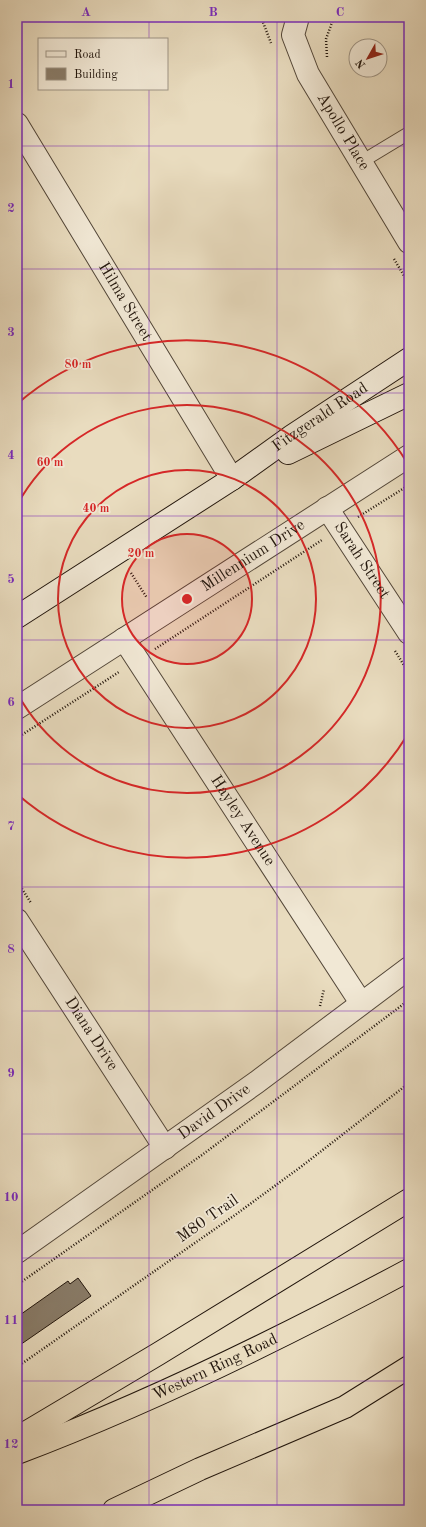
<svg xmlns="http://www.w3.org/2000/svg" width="426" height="1527" viewBox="0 0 426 1527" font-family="'Old Standard TT',serif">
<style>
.building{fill:#897c69;stroke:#21150c}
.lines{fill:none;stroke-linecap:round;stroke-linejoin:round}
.lane-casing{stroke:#534739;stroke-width:14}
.street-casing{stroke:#534739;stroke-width:24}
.secondary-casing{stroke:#21150c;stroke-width:24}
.highway-casing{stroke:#21150c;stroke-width:24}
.path{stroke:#21150c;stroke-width:2.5;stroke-dasharray:1 2;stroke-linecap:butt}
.lane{stroke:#f1e8d5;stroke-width:12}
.street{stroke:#f1e8d5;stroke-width:22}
.secondary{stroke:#f1e8d5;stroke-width:22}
.highway{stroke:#e9dcbf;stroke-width:22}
.grid{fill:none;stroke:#7b2cbf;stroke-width:1;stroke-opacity:0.55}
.ring{fill:none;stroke:#d62828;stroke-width:2}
.labels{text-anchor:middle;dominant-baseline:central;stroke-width:3.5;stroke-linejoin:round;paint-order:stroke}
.street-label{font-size:16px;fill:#21150c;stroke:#f1e8d5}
.centre{fill:#d62828;stroke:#f1e8d5;stroke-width:2}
.ring-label{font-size:12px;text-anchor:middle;font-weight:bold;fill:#d62828;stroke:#f1e8d5;stroke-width:3.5;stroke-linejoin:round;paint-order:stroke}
.neatline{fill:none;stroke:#7b2cbf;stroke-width:1.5}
.grid-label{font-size:13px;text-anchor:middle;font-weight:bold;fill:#7b2cbf}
</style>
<rect width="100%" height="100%" fill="#e9dcbf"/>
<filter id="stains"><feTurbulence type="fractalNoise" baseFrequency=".005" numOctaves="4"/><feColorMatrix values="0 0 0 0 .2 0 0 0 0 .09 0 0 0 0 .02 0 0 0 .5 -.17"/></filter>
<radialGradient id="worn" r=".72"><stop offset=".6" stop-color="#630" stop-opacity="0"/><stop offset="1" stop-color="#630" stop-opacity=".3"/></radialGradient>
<!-- building -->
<polygon class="building" points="78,1278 91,1296 17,1347 17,1317 68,1281 70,1284"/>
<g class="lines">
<!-- lane casing -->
<g class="lane-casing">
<polyline id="lane" points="361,162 409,133"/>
</g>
<!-- street casing -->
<g class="street-casing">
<g id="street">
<path id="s1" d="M298,17L293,35L308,74L409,242"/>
<path id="s2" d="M17,124L232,479"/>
<path id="s3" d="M327,508L409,633"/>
<path id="s4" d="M124,639L361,1003"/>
<path id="s5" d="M17,708L409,456"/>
<path id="s6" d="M17,920L165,1148"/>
<path id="s7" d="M17,1252L257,1082L409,968"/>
</g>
</g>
<!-- secondary casing -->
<g class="secondary-casing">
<g id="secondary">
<polyline points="288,453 409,394"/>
<path id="s8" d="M17,617L232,479L292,436L409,359"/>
</g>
</g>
<!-- highway casing -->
<g class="highway-casing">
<g id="highway">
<polyline points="17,1438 158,1354 409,1200"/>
<path id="s9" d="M17,1453C152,1402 282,1338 409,1270"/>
<polyline points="114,1510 200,1469 345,1407 409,1367"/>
</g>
</g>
<!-- path -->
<g class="path">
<polyline points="261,17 271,43"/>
<polyline points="327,57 326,39 334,17"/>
<polyline points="394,259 409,284"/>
<polyline points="358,517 409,485"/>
<polyline points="131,573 147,598"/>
<polyline points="155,649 322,540"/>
<polyline points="395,651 409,673"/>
<polyline points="17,738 119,672"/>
<polyline points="17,881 31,903"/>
<polyline points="320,1006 324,989"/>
<polyline points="17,1285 202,1155 409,1000"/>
<polyline points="17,1367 235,1215 302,1166 409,1083"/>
</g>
<!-- lane -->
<use href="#lane" class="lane"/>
<!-- street -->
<use href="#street" class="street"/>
<!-- secondary -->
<use href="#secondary" class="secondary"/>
<!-- highway -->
<use href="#highway" class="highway"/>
</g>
<!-- grid -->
<path class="grid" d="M149,17V39M277,17V1510M149,89V1510M17,146H409M17,269H409M17,393H409M17,516H409M17,640H409M17,764H409M17,887H409M17,1011H409M17,1134H409M17,1258H409M17,1381H409"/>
<!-- distance rings -->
<circle cx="187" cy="599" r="65" fill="#d62828" fill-opacity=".12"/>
<g class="ring">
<circle cx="187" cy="599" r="65"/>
<circle cx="187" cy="599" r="129"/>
<path d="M17 505A194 194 0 1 1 17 693"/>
<path d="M408 734A259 259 0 0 1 17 794M17 404A259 259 0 0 1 408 464"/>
</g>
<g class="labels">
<!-- street labels -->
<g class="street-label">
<text stroke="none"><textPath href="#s1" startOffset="128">Apollo Place</textPath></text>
<text stroke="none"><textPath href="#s2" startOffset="208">Hilma Street</textPath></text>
<text stroke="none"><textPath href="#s8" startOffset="363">Fitzgerald Road</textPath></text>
<text stroke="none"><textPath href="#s5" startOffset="281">Millennium Drive</textPath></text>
<text stroke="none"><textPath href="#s3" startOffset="63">Sarah Street</textPath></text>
<text stroke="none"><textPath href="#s4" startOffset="217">Hayley Avenue</textPath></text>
<text stroke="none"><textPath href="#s6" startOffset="136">Diana Drive</textPath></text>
<text stroke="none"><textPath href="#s7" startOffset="242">David Drive</textPath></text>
<text transform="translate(208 1219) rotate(-35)">M80 Trail</text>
<text stroke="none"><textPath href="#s9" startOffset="216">Western Ring Road</textPath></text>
</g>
</g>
<circle cx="187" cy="599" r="6" class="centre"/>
<g class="ring-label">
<text x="78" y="368">80 m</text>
<text x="50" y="466">60 m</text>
<text x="96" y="512">40 m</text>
<text x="141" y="557">20 m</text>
</g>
<!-- margin -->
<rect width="426" height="1527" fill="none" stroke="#e9dcbf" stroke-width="44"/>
<!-- legend -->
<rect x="38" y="38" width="130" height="52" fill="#f1e8d5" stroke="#9e9485"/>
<rect x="46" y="51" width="20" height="6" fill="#f1e8d5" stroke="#9e9485"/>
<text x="74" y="58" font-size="12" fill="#21150c">Road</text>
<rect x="46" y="68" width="20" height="12" fill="#897c69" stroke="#9e9485"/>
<text x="74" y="78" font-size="12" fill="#21150c">Building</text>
<!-- north arrow -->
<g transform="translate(368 58) rotate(231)"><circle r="19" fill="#f1e8d5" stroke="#9e9485"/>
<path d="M0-3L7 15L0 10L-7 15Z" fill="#8f2418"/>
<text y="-6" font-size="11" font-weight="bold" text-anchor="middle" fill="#21150c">N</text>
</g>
<rect x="22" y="22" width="382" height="1483" class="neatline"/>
<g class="grid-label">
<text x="86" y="16">A</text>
<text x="213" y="16">B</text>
<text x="340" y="16">C</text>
<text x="11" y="88">1</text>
<text x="11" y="212">2</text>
<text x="11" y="336">3</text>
<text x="11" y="459">4</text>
<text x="11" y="583">5</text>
<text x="11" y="706">6</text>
<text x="11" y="830">7</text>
<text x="11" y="953">8</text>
<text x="11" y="1077">9</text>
<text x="11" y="1201">10</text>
<text x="11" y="1324">11</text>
<text x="11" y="1448">12</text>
</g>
<rect width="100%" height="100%" filter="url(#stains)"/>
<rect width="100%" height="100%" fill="url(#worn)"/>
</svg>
